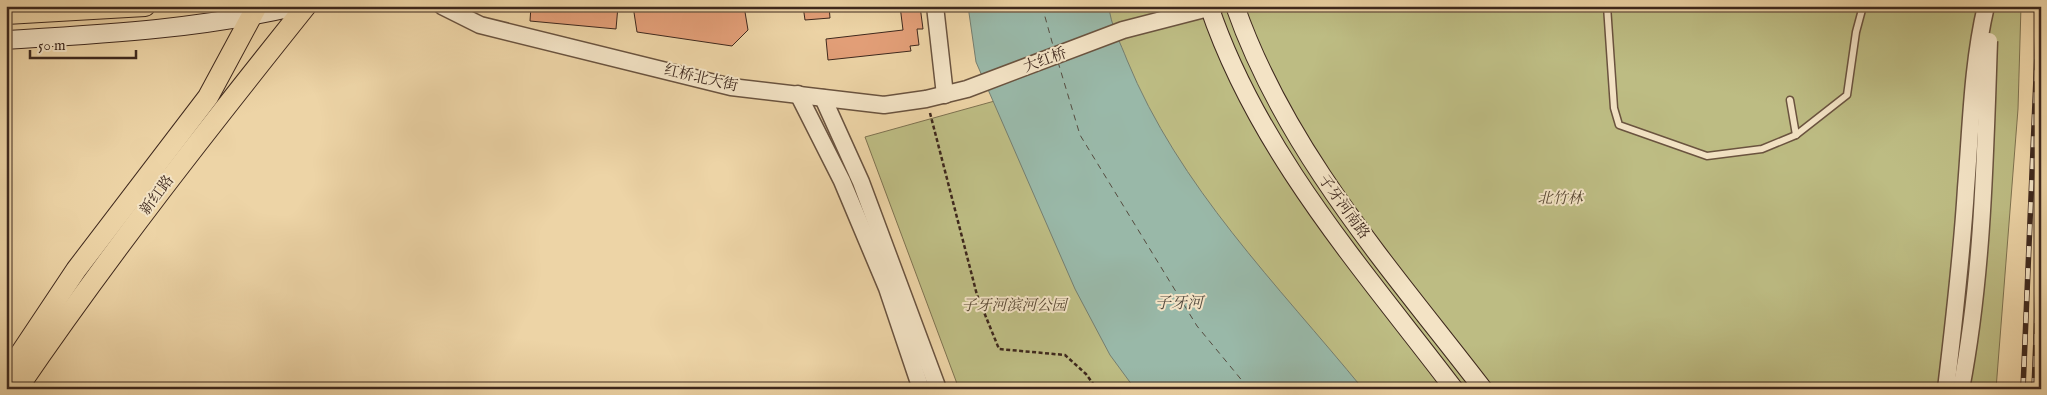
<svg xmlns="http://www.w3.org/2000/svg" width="2047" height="395" viewBox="0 0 2047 395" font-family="'IM FELL English','Noto Serif SC',serif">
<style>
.green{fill:#bdbc83;stroke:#7e7250}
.water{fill:#99b8a8;stroke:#757e70}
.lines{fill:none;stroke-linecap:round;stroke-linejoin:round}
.ferry{stroke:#554c40;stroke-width:1;stroke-dasharray:6 5;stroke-linecap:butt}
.building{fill:#e39f78;stroke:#3e281d}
.service-casing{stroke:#6a533f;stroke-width:9}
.tertiary-casing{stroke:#6a533f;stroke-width:19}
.secondary-casing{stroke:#3e281d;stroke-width:20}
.primary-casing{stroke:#3e281d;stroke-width:22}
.path{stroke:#3e281d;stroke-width:2.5;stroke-dasharray:4 2.5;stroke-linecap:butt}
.service{stroke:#f3e3c5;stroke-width:6}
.tertiary{stroke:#f3e3c5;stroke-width:16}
.secondary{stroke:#f3e3c5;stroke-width:18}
.primary{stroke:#edd4a6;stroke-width:20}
.rail-casing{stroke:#3e281d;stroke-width:5.5}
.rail{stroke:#f3e3c5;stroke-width:4;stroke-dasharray:11;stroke-linecap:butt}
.tertiary-bridge-casing{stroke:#6a533f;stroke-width:19;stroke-linecap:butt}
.tertiary-bridge{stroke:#f3e3c5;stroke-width:16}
.labels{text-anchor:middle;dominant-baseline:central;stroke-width:4;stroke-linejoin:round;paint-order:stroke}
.street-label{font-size:15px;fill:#3e281d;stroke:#f3e3c5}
.park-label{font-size:15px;font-style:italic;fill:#574631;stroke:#f3e3c5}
.water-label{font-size:16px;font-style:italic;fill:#554c40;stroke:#f3e3c5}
</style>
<rect width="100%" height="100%" fill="#edd4a6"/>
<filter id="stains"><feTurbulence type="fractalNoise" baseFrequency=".004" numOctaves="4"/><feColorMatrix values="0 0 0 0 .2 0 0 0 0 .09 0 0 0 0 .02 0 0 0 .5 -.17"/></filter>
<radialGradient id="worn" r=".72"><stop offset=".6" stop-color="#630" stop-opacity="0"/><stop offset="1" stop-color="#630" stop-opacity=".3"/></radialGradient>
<!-- green -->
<g class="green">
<polygon points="1098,6 2021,6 2018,109 1996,389 1337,389 1188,205"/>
<polygon points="1009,97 1167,389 959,389 865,137"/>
</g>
<!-- water -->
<path class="water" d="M968,6H1109C1110,24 1121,44 1127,60C1179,187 1277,284 1363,389H1135L1110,355L1075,289L976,62Z"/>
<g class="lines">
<!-- ferry -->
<g class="ferry">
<polyline points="1042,6 1054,49"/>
<polyline points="1058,62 1080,135 1197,326 1249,389"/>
</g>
</g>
<!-- building -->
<g class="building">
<polygon points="531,6 618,6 616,29 530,21"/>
<polygon points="633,6 692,6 712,10 712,6 744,6 748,30 732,46 637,32"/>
<polygon points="803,6 829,6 830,18 805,20"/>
<polygon points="900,6 920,6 923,29 917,29 919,45 910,46 911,51 828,60 826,39 903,30"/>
</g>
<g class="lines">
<!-- service casing -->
<g class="service-casing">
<g id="service">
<polyline points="1607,6 1614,108 1619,125 1707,156 1762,149 1796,135 1847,95 1856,32 1863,6"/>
<polyline points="1790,100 1796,135"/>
</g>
</g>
<!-- tertiary casing -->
<g class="tertiary-casing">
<g id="tertiary">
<polyline points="442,6 480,25 731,87 884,105 926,99 967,89 1123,30 1216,6"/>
<polyline points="935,6 945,95"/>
<polyline points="798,94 842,181 887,288 921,389"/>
<polyline points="823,98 861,182 938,389"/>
</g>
</g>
<!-- secondary casing -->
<g class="secondary-casing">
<g id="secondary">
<path d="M1209,6C1258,152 1363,269 1454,389"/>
<path d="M1235,6C1286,152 1390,268 1483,389"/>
<path d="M6,40C104,34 201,29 297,6"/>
</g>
</g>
<!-- primary casing -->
<g class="primary-casing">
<g id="primary">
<polyline points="6,14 145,6"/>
<polyline points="6,375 76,270 208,97 257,6"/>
<path d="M17,389C107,257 206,131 306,6"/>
</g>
</g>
<!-- path -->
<polyline class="path" points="930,113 977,295 999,349 1065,355 1086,374 1097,389"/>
<!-- service -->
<use href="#service" class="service"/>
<!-- tertiary -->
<use href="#tertiary" class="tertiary"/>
<!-- secondary -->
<use href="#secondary" class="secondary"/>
<!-- primary -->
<use href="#primary" class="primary"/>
<!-- rail casing -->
<g class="rail-casing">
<g id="rail">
<polyline points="2023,389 2039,6"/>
<polyline points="2034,389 2041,208"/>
</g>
</g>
<!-- rail -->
<use href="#rail" class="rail"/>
<!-- tertiary-bridge casing -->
<g class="tertiary-bridge-casing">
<g id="tertiary-bridge">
<path d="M1946,389C1954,322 1962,255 1966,188C1971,128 1972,65 1986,6"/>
<path d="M1961,389C1983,274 1985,157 1989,41"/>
</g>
</g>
<!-- tertiary-bridge -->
<use href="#tertiary-bridge" class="tertiary-bridge"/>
</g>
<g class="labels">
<!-- street labels -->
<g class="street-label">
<text transform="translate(1045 60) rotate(-20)">大红桥</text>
<text transform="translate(701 78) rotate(13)">红桥北大街</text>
<text transform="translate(157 195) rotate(-53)">新红路</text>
<text transform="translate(1344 207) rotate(54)">子牙河南路</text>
</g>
<!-- park labels -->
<g class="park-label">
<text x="1560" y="198">北竹林</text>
<text x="1014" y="305">子牙河滨河公园</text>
</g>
<!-- water labels -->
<g class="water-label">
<text x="1179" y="304">子牙河</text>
</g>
</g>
<!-- margin -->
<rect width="2047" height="395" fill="none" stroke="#edd4a6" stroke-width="25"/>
<rect x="8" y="8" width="2032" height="380" fill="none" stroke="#3e281d" stroke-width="2.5"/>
<rect x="12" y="12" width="2022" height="370" fill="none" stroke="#3e281d"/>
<!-- scale -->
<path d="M30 50v8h106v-8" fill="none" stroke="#3e281d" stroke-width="2.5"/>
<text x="38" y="50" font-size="15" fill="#3e281d" stroke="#f3e3c5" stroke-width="4" paint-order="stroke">50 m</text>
<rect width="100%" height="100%" filter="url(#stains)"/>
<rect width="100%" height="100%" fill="url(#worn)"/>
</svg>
